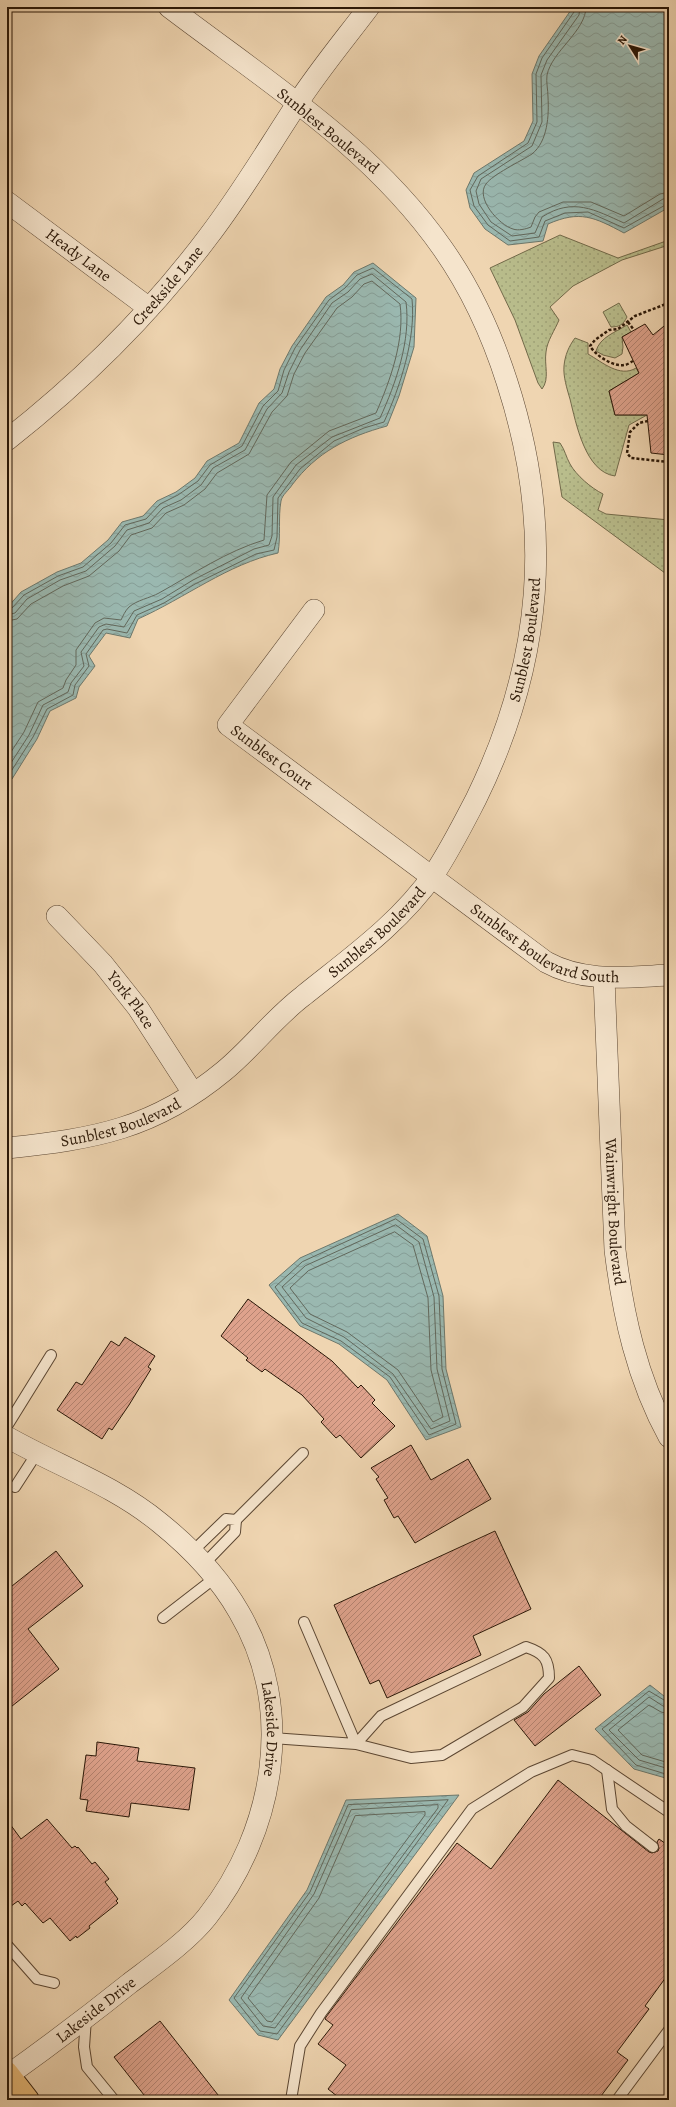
<svg xmlns="http://www.w3.org/2000/svg" width="676" height="2107" viewBox="0 0 676 2107" font-family="Alegreya,serif">
<style>
.grass{fill:url(#grass-dots);stroke:#726a4a}
.water{fill:url(#water-waves);stroke:#6d786c}
.lines{fill:none;stroke-linecap:round;stroke-linejoin:round}
.shore{stroke:#62685c;stroke-width:1}
.building{fill:url(#building-hatch);stroke:#2a1707}
.lane-casing{stroke:#5b4632;stroke-width:12}
.street-casing{stroke:#5b4632;stroke-width:22}
.primary-casing{stroke:#2a1707;stroke-width:24}
.path{stroke:#2a1707;stroke-width:2.5;stroke-dasharray:3 2;stroke-linecap:butt}
.lane{stroke:#f5e4cc;stroke-width:10}
.street{stroke:#f5e4cc;stroke-width:21}
.primary{stroke:#e8ba78;stroke-width:22}
.labels{text-anchor:middle;dominant-baseline:central;stroke-width:3;stroke-linejoin:round;paint-order:stroke}
.street-label{font-size:16px;fill:#2a1707;stroke:#f5e4cc}
</style>
<defs>
<pattern id="grass-dots" width="8" height="8" patternUnits="userSpaceOnUse"><rect width="8" height="8" fill="#b9bd8c"/><path d="M2 2h.1M6 6h.1" fill="none" stroke="#9fa277" stroke-width="1.8" stroke-linecap="round"/></pattern>
<pattern id="water-waves" width="16" height="10" patternUnits="userSpaceOnUse"><rect width="16" height="10" fill="#9ab8b0"/><path d="M0 5q4-4 8 0t8 0" fill="none" stroke="#859d96"/></pattern>
<pattern id="building-hatch" width="6" height="6" patternUnits="userSpaceOnUse"><rect width="6" height="6" fill="#dea28c"/><path d="M-1 1l2-2M0 6l6-6M5 7l2-2" fill="none" stroke="#b48370"/></pattern>
</defs>
<rect width="100%" height="100%" fill="#efd5b1"/>
<filter id="stains"><feTurbulence type="fractalNoise" baseFrequency=".005" numOctaves="4"/><feColorMatrix values="0 0 0 0 .2 0 0 0 0 .09 0 0 0 0 .02 0 0 0 .5 -.17"/></filter>
<radialGradient id="worn" r=".72"><stop offset=".6" stop-color="#630" stop-opacity="0"/><stop offset="1" stop-color="#630" stop-opacity=".3"/></radialGradient>
<!-- grass -->
<g class="grass">
<path d="M560,235L618,258L669,240V245L622,260L573,286L550,307L559,320C555,330 547,341 546,352C544,365 550,379 542,389L538,383L515,320L490,268Z"/>
<path d="M619,303L627,317C623,325 619,327 611,327L603,312Z"/>
<path d="M627,325L631,332L622,337L623,347L622,354L615,358L603,355L596,351C600,337 616,332 627,325Z"/>
<path d="M575,338L588,343V354C602,362 620,378 636,368L639,373L609,391L615,415H647L629,425L615,476C585,472 576,423 570,399C567,389 563,376 564,366C565,355 569,346 575,338Z"/>
<path d="M553,442L560,443C565,450 566,457 570,464C576,475 591,488 603,494L598,510L606,514L669,520V576L562,497Z"/>
</g>
<!-- water -->
<g class="water">
<path d="M571,7H667L669,205L666,209L624,233C594,217 580,210 548,224L543,241L508,245L485,229L470,208L466,190L474,173L524,141L533,121L532,74L539,56L571,10Z"/>
<path d="M373,263L416,298L414,347L399,396L387,426C347,437 317,452 292,485C289,490 282,495 281,501C278,517 281,536 278,553C228,564 185,598 138,619L130,638L106,633L89,656L95,666L79,687L76,698L50,711L37,739L12,779L7,778V608L21,592L57,572L81,563L108,540L122,522L143,516L157,501L176,492L195,478L207,461L239,443L259,403L274,389L280,369L292,346L326,297L343,285L354,272Z"/>
<polygon points="398,1214 427,1236 443,1296 446,1369 461,1427 426,1440 387,1380 339,1344 300,1326 269,1285 300,1258"/>
<polygon points="650,1685 669,1700 669,1779 634,1769 595,1729"/>
<polygon points="459,1795 278,2040 258,2035 229,2000 307,1890 346,1800"/>
</g>
<g class="lines">
<!-- shore -->
<g class="shore">
<polyline points="575,7 574,12 542,58 536,74 537,122 528,143 478,176 470,190 474,206 488,225 510,241 539,237 545,221 565,213 588,212 624,228 669,203"/>
<path d="M580,7L579,15L547,60L541,75L542,122L532,146L481,179L476,191L479,204L491,222L512,236L535,233L542,217C573,197 595,210 624,223L663,199L669,198"/>
<path d="M586,7C586,31 552,51 547,75C546,82 548,90 548,97C549,115 548,141 532,154C521,161 492,175 486,184C475,198 499,225 513,229C518,231 526,229 531,227L535,217L539,212L563,202H591L624,216L660,194L669,192"/>
<path d="M7,610L11,609L24,595L58,576L83,567L111,543L125,525L146,519L160,504L178,495L198,481L210,465L242,446L263,406L278,391L284,370L295,348L329,300L345,288L357,275L373,268L412,299C416,339 400,387 384,422L364,428L334,441L300,469L278,498L277,537L274,550L256,554L195,584L164,603L137,615L127,633L107,629L103,630L86,654L89,666L75,685L73,695L47,709L33,737L10,773L7,774"/>
<path d="M7,615L15,613L27,599L60,580L86,571L115,546L127,530L149,523L163,508L181,500L201,485L213,468L245,450L267,409L282,393L289,372L300,350L332,303L348,292L360,279L372,274L406,302C411,340 396,383 380,418L332,437L296,465L273,497L272,536L269,545L254,549L193,580L162,599L134,611L124,627L106,624L99,627L81,652L84,666L71,683L68,692L43,705L29,735L7,769"/>
<path d="M7,621L17,619L31,604L63,586L89,576L119,551L131,535L152,528L166,513L184,505L205,489L217,473L249,454L272,412L287,396L294,374L305,353L337,308L352,297L364,284L372,281L400,304C405,340 390,381 376,413L329,431L291,462L267,495L264,540C227,551 193,574 159,593C150,598 137,600 129,607C125,611 123,616 121,620L104,618L95,623L76,650V665L66,680L63,688L38,702L24,732L7,758"/>
<polygon points="396,1219 423,1239 439,1296 442,1369 456,1424 429,1435 390,1377 341,1341 302,1323 275,1287 302,1262"/>
<polygon points="396,1225 419,1242 434,1297 437,1369 450,1421 431,1429 393,1374 344,1337 306,1318 282,1287 305,1266"/>
<polygon points="395,1232 413,1245 428,1298 431,1370 443,1417 433,1422 398,1370 347,1332 310,1314 290,1288 308,1271"/>
<polyline points="669,1703 649,1691 602,1729 636,1765 669,1775"/>
<polyline points="669,1708 663,1706 649,1697 609,1730 639,1760 669,1769"/>
<polyline points="669,1714 661,1712 649,1705 618,1730 642,1755 669,1763"/>
<polygon points="448,1800 277,2034 260,2031 234,1998 310,1892 348,1805"/>
<polygon points="438,1805 438,1808 275,2028 263,2026 241,1998 314,1894 351,1810"/>
<polygon points="425,1812 425,1815 272,2022 267,2021 248,1998 319,1898 355,1816"/>
</g>
</g>
<!-- building -->
<g class="building">
<polygon points="669,322 669,455 651,453 647,415 615,415 609,391 639,373 622,337 645,324 653,335"/>
<polygon points="248,1299 332,1361 358,1388 361,1385 375,1400 372,1403 395,1426 361,1458 340,1435 336,1438 321,1422 324,1419 302,1395 265,1369 262,1372 246,1360 248,1358 221,1336"/>
<polygon points="125,1337 155,1356 148,1367 151,1369 129,1405 112,1430 109,1428 102,1439 57,1410 76,1382 82,1385 111,1341 119,1346"/>
<polygon points="411,1445 431,1480 468,1459 491,1499 415,1543 398,1516 394,1518 384,1500 388,1498 376,1479 379,1477 371,1468"/>
<polygon points="495,1531 531,1609 473,1636 481,1655 387,1698 379,1680 370,1684 334,1605"/>
<polygon points="56,1551 83,1586 28,1629 59,1669 7,1710 7,1590"/>
<polygon points="579,1666 601,1695 535,1746 514,1720 528,1712 544,1694"/>
<polygon points="97,1742 139,1748 137,1761 195,1768 189,1810 131,1803 129,1817 86,1811 88,1800 80,1799 86,1755 96,1756"/>
<polygon points="558,1780 649,1852 652,1853 658,1851 659,1848 657,1842 659,1839 669,1846 669,1973 645,2006 649,2009 617,2052 628,2060 598,2100 342,2100 328,2089 346,2065 318,2044 333,2025 325,2019 326,2017 457,1843 491,1869"/>
<polygon points="47,1819 72,1848 75,1846 77,1848 78,1847 92,1864 95,1862 109,1879 105,1882 118,1899 116,1901 118,1903 89,1926 90,1928 77,1938 76,1936 70,1941 50,1918 43,1923 25,1903 22,1906 18,1901 7,1909 7,1820 21,1839"/>
<polygon points="160,2021 222,2100 148,2100 114,2057"/>
</g>
<g class="lines">
<!-- lane casing -->
<g class="lane-casing">
<g id="lane">
<polyline points="7,1426 51,1355"/>
<polyline points="15,1487 37,1453"/>
<polyline points="236,1520 303,1453"/>
<polyline points="192,1552 226,1519 236,1520 235,1532 204,1564"/>
<polyline points="163,1618 216,1577"/>
<path d="M272,1738L356,1744L411,1758L442,1755L523,1707L549,1678C549,1659 544,1653 526,1647L381,1716L356,1744L304,1622"/>
<polyline points="607,1770 612,1809 626,1826 653,1847"/>
<polyline points="7,1945 37,1979 54,1983"/>
<polyline points="86,2018 84,2047 87,2067 114,2100"/>
<polyline points="291,2100 300,2046 321,2013 472,1809 531,1772 572,1755 592,1760 669,1812"/>
<polyline points="617,2100 669,2030"/>
</g>
</g>
<!-- street casing -->
<g class="street-casing">
<g id="street">
<path id="s1" d="M7,202L149,308"/>
<path id="s2" d="M7,440C82,381 151,313 208,237C241,194 268,148 297,104C319,70 345,39 369,7"/>
<path id="s3" d="M314,610L228,725L546,962C584,983 627,977 669,975"/>
<path id="s4" d="M57,916L103,964L138,1008L193,1093"/>
<path id="s5" d="M604,978L615,1250C623,1315 637,1379 669,1437"/>
<path id="s6" d="M7,1148C94,1139 154,1129 224,1071C252,1048 274,1018 303,996C350,958 399,924 434,874C450,850 463,824 476,799C543,662 554,527 507,382C492,335 471,289 443,249C372,147 266,81 169,7"/>
<path id="s7" d="M7,1437C58,1466 114,1485 160,1523C191,1548 219,1577 239,1612C296,1709 275,1831 207,1917C188,1941 155,1964 130,1983C90,2015 49,2046 7,2076"/>
</g>
</g>
<!-- primary casing -->
<g class="primary-casing">
<polyline id="primary" points="7,2073 28,2100"/>
</g>
<!-- path -->
<g class="path">
<polyline points="628,322 634,330"/>
<path d="M633,361C631,362 627,365 624,365C613,367 595,355 590,346L595,340L609,330L618,329L635,316L666,304L669,306"/>
<polyline points="648,421 639,423 630,432 627,453 631,458 669,462"/>
</g>
<!-- lane -->
<use href="#lane" class="lane"/>
<!-- street -->
<use href="#street" class="street"/>
<!-- primary -->
<use href="#primary" class="primary"/>
</g>
<g class="labels">
<!-- street labels -->
<g class="street-label">
<text transform="translate(328 131) rotate(39)">Sunblest Boulevard</text>
<text stroke="none"><textPath href="#s1" startOffset="89">Heady Lane</textPath></text>
<text stroke="none"><textPath href="#s2" startOffset="223">Creekside Lane</textPath></text>
<text stroke="none"><textPath href="#s6" startOffset="777">Sunblest Boulevard</textPath></text>
<text stroke="none"><textPath href="#s3" startOffset="198">Sunblest Court</textPath></text>
<text stroke="none"><textPath href="#s6" startOffset="441">Sunblest Boulevard</textPath></text>
<text stroke="none"><textPath href="#s3" startOffset="532">Sunblest Boulevard South</textPath></text>
<text stroke="none"><textPath href="#s4" startOffset="112">York Place</textPath></text>
<text stroke="none"><textPath href="#s6" startOffset="117">Sunblest Boulevard</textPath></text>
<text stroke="none"><textPath href="#s5" startOffset="234">Wainwright Boulevard</textPath></text>
<text stroke="none"><textPath href="#s7" startOffset="418">Lakeside Drive</textPath></text>
<text transform="translate(96 2010) rotate(-38)">Lakeside Drive</text>
</g>
</g>
<!-- margin -->
<rect width="676" height="2107" fill="none" stroke="#efd5b1" stroke-width="24"/>
<rect x="8" y="8" width="660" height="2091" fill="none" stroke="#2a1707" stroke-width="2"/>
<rect x="12" y="12" width="652" height="2083" fill="none" stroke="#2a1707"/>
<!-- north arrow -->
<g transform="translate(630 46) rotate(307)" stroke="#f5e4cc" stroke-width="3" paint-order="stroke">
<path d="M0-3L7 15L0 10L-7 15Z" fill="#2a1707"/>
<text y="-6" font-size="11" font-weight="bold" text-anchor="middle" fill="#2a1707">N</text>
</g>
<rect width="100%" height="100%" filter="url(#stains)"/>
<rect width="100%" height="100%" fill="url(#worn)"/>
</svg>
